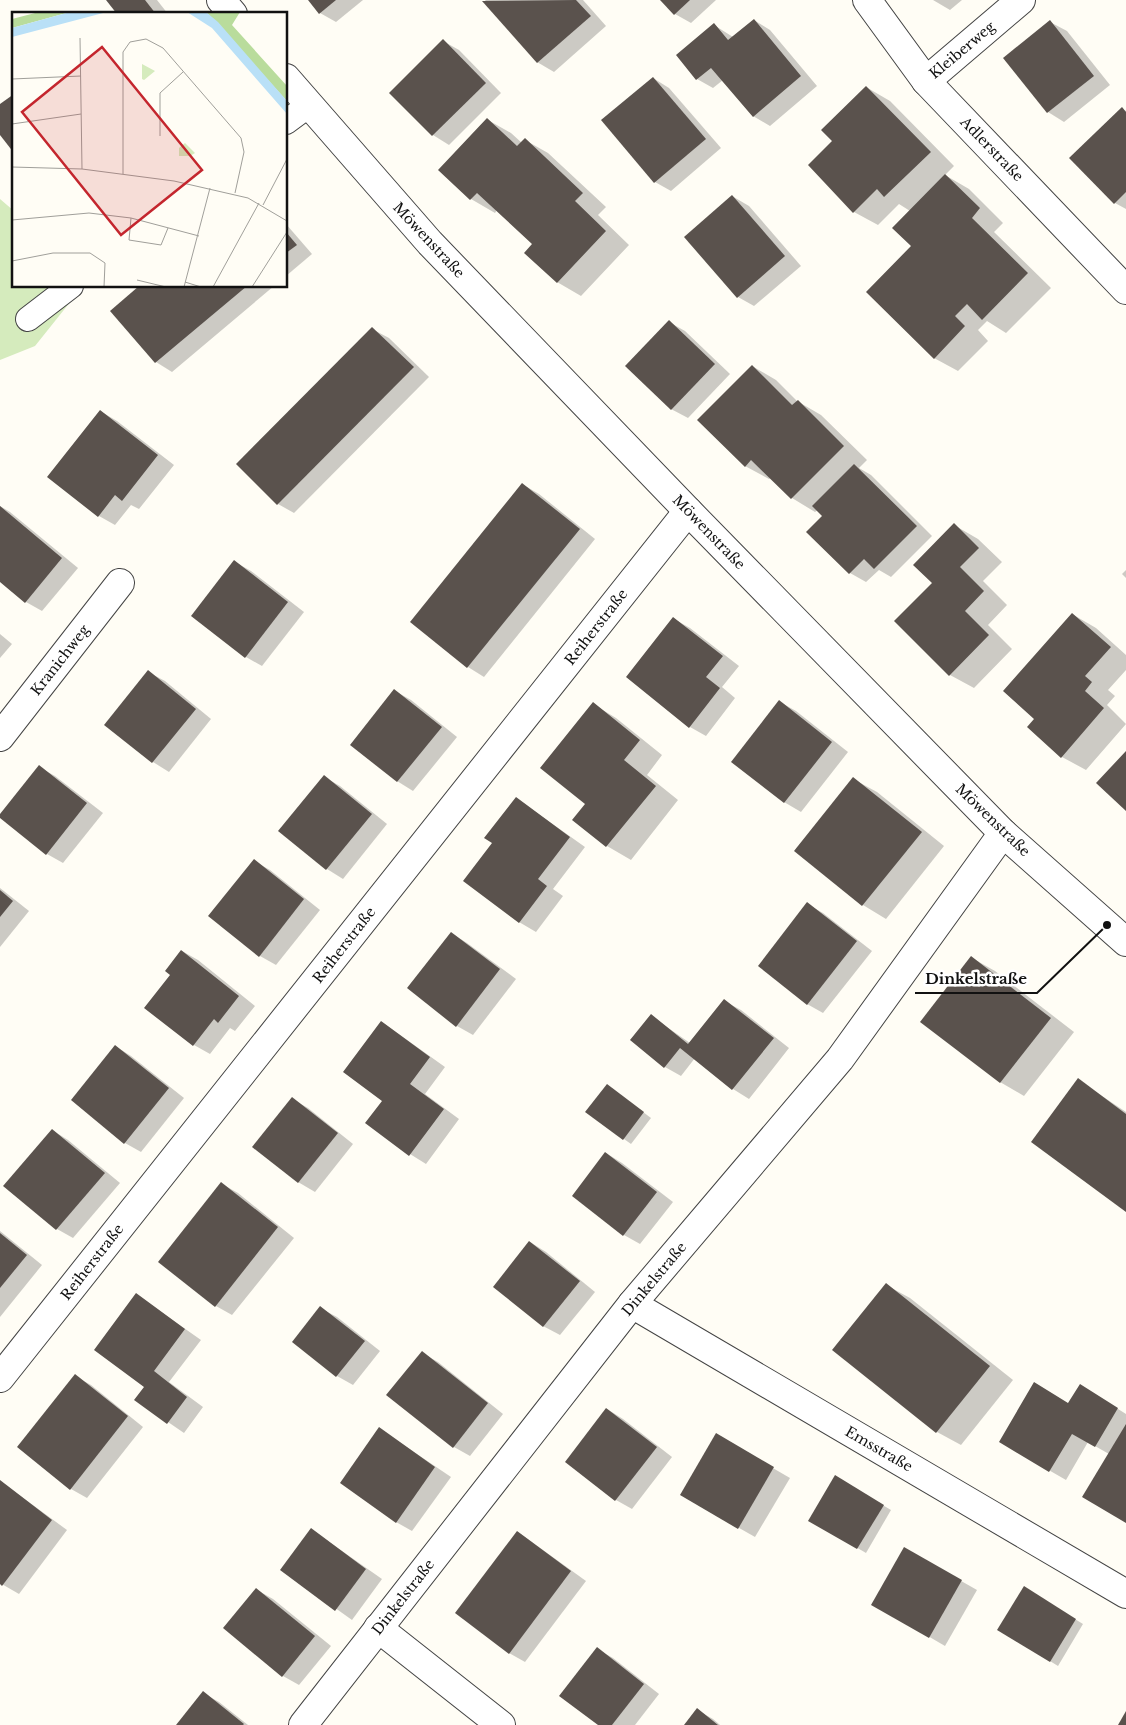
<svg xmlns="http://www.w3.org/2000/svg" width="1126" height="1725" viewBox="0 0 1126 1725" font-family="'Libre Baskerville',serif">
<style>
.green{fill:#d5ebbd}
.shadow{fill:#0003}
.building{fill:#5a524d}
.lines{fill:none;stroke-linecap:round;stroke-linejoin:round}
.service-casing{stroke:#444;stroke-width:26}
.minor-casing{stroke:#444;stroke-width:30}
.service{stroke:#fff;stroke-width:24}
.minor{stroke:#fff;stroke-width:28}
.labels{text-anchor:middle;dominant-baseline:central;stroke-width:5;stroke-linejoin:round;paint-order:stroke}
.street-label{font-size:14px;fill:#111;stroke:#fff}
.inset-road{fill:none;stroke:#a09f9a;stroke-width:1}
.view{fill:#c4262e;fill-opacity:0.15;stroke:#c4262e;stroke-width:2.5}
.inset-edge{fill:none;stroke:#111;stroke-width:2.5}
.leader{fill:none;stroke:#111;stroke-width:2}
.callout-dot{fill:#111;stroke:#fff;stroke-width:2}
.callout-label{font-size:15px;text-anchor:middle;font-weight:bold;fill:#111;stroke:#fff;stroke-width:5;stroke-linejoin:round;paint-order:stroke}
</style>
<rect width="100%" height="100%" fill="#fffdf5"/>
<!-- green -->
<polygon class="green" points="0,199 14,211 14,286 83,286 35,346 0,360"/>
<!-- shadow -->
<g class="shadow">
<polygon points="108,0 157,0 168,14 118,14"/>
<polygon points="310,0 363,0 336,22 320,13"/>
<polygon points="485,0 583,0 606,26 554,72 537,62"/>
<polygon points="662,0 716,0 691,23 675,14"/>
<polygon points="933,0 962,0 950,10"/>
<polygon points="754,20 770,30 817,86 770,126 753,116 723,80 713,88 697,79 714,25 733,37"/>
<polygon points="1050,22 1067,31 1110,85 1064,122 1048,112 1004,58"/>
<polygon points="443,41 459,50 501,93 449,145 433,135 391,93"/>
<polygon points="653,78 669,88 721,148 671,191 655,182"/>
<polygon points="866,87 890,101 954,166 945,175 969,189 1003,223 994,232 1051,288 1006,333 987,321 978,330 988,341 958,371 934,358 913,246 910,211 899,204 878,225 854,212 834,141"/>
<polygon points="1122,109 1126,111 1126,209 1115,203"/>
<polygon points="488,120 511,133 522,143 525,140 548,153 606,207 598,215 629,245 581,296 557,282 534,244 497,210 495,213 471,199 440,170"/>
<polygon points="732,196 749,206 801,266 754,306 738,297"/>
<polygon points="286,224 312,254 286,276"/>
<polygon points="142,286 274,286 172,372 156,362 112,311"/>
<polygon points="669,322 685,331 730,374 688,418 671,409"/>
<polygon points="372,329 389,338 429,377 294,513 278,504"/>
<polygon points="752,366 776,380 797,401 821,415 867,460 859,468 871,475 932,536 891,577 879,570 866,582 850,573 824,516 818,510 815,512 792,498 771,478 769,479 745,466"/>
<polygon points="100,411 117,421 174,465 139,509 131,505 115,525 99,516"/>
<polygon points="522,484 539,494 595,539 484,677 468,667 412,622"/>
<polygon points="0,506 10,512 78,568 42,611 26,602 0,580"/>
<polygon points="954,525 978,539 1002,562 983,581 1007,605 988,625 1012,649 974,688 950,675 933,583"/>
<polygon points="235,562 251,571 304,612 262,666 246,657 193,616"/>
<polygon points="1126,570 1126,578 1122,574"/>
<polygon points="1072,614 1096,628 1126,655 1126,670 1108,690 1115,696 1107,705 1126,724 1086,770 1062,757 1036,719"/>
<polygon points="674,619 690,628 739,666 722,687 735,698 706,736 690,727"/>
<polygon points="0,634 12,644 0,658"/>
<polygon points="148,672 165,681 211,719 169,772 153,762 106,725"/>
<polygon points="395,691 411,700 457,737 413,791 397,781"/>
<polygon points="780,702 796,711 848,752 801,812 784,802"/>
<polygon points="593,704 616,718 662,755 647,775 678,800 631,860 607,846 586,804"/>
<polygon points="39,767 55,776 103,813 63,863 47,854 0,817"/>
<polygon points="324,777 340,786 387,824 343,879 327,869 280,831"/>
<polygon points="853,779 877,792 944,846 886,919 863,905 795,850"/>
<polygon points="516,798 585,847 553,889 563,896 536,932 519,922 494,843"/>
<polygon points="254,861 270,870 320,910 276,965 260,956"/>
<polygon points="0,888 29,911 0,947"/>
<polygon points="807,904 823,913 872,951 823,1013 807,1004"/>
<polygon points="451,933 467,943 516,979 473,1035 457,1026"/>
<polygon points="182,951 198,960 255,1006 235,1031 230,1028 210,1054 194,1045 171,975"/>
<polygon points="972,958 995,971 1074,1032 1024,1096 1000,1082"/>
<polygon points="724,1001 741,1010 789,1048 749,1099 733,1089 695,1058 681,1076 665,1067 651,1016 690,1043"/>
<polygon points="382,1022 445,1067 425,1094 459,1119 426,1164 410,1154 384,1101"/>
<polygon points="115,1046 131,1056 184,1098 141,1152 125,1143"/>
<polygon points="1078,1080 1126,1112 1126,1211"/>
<polygon points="607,1085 651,1118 631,1144 624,1139"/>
<polygon points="292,1099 308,1108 353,1144 315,1192 298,1182"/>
<polygon points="52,1130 68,1140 120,1183 73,1238 57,1229 5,1186"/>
<polygon points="606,1153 622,1163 673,1202 640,1244 624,1235 573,1195"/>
<polygon points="222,1184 238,1193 294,1238 232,1315 216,1306"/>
<polygon points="0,1231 42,1265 0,1317"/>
<polygon points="530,1242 546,1252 595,1292 560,1335 543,1326"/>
<polygon points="886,1285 910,1298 1013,1380 961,1445 937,1432 834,1350"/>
<polygon points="137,1295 201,1340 169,1382 203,1407 184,1433 136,1400 146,1386"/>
<polygon points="320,1308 337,1317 380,1351 353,1385 337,1376"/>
<polygon points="422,1353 438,1362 503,1414 470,1456 454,1447"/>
<polygon points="75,1376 91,1385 143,1427 87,1498 71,1489"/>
<polygon points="1096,1395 1126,1414 1126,1522 1109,1454 1088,1442 1066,1480 1000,1442 1069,1404"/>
<polygon points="607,1409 623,1419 672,1457 632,1509 616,1500"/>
<polygon points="380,1429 451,1477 412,1531 396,1522"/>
<polygon points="716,1435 790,1478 755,1537 681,1495"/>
<polygon points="835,1477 891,1510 866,1553 810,1520"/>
<polygon points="0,1481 67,1530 19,1594 0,1583"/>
<polygon points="312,1530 382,1579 352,1620 282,1570"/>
<polygon points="518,1532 586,1581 525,1662 509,1653"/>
<polygon points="905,1549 977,1590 945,1646 873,1604"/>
<polygon points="1024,1588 1083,1624 1058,1666 999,1630"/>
<polygon points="257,1590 273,1599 331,1646 299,1685 283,1676"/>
<polygon points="597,1649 613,1658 659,1694 635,1725 600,1725"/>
<polygon points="203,1693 219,1702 248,1725 178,1725"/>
<polygon points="697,1710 713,1719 720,1725 685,1725"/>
</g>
<!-- building -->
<g class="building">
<polygon points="106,0 145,0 156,14 117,14"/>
<polygon points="308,0 336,0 319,14"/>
<polygon points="576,0 591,16 537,63 482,1"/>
<polygon points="660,0 690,0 674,15"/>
<polygon points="754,19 801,76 753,117 711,68 696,80 676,55 714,23 728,40"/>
<polygon points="1050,20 1094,76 1047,113 1003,58"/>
<polygon points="443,39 486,83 432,136 389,93"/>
<polygon points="653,77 706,139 654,183 601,120"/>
<polygon points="866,86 931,152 884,197 877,189 853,213 808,165 832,141 821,130"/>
<polygon points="14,94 14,153 0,135 0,104"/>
<polygon points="1122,107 1126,112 1126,192 1114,204 1069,158"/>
<polygon points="487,118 517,146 525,138 583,193 575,201 606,231 557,283 524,253 532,244 477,193 470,200 438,170"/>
<polygon points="945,174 980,208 972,218 1028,273 982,320 967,304 955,316 965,326 934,359 866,292 911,246 892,228"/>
<polygon points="732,195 785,256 737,298 684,237"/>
<polygon points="286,232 297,245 286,253"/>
<polygon points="139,286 247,286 155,363 110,311"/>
<polygon points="669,320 715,364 671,410 625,366"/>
<polygon points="372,327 414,367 277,505 236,464"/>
<polygon points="752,365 792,405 798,400 844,446 791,499 751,460 745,467 697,420"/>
<polygon points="100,410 158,455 122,501 115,495 98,517 47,477"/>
<polygon points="854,464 917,526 874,569 864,559 849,574 806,532 822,516 812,506"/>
<polygon points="522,483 580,529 467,668 410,622"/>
<polygon points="0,506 62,558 25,603 0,582"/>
<polygon points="954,523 979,548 960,567 984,591 965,611 989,635 949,676 894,621 932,583 913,565"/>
<polygon points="234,560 288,602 245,658 191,616"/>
<polygon points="1072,613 1111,647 1085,676 1092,682 1085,691 1104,708 1061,758 1027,727 1034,719 1003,691"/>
<polygon points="673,617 723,656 706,677 720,688 689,728 626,677"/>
<polygon points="148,670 196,709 152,763 104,725"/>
<polygon points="394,689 442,727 397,782 350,745"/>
<polygon points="779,700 832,742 784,803 731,762"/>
<polygon points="593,702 640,740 624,760 656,786 606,847 572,820 585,804 540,768"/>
<polygon points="1126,751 1126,811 1096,783"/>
<polygon points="39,765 87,803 46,855 0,818 0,814"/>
<polygon points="324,775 372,814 326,870 278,831"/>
<polygon points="853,777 922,832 862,906 794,851"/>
<polygon points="516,797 570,837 538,879 547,886 519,923 463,881 492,843 484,838"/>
<polygon points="254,859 304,899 259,957 208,916"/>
<polygon points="0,890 13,901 0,917"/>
<polygon points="807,902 857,941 807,1005 758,966"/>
<polygon points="451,932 500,969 456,1027 407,988"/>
<polygon points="181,950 239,996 218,1023 214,1019 193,1046 144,1008 170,975 165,971"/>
<polygon points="971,956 1051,1018 1000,1083 920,1022"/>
<polygon points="724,999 774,1038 732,1090 680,1048 664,1068 630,1040 651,1014 688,1044"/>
<polygon points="381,1021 430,1057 410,1084 444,1109 409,1156 365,1123 382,1101 343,1072"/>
<polygon points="115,1045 169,1088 124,1144 71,1100"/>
<polygon points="1078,1078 1126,1114 1126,1212 1031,1142"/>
<polygon points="607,1084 644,1112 623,1140 585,1112"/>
<polygon points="292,1097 338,1133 298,1183 252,1147"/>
<polygon points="52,1129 105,1173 56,1230 3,1186"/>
<polygon points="605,1152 657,1192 623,1236 572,1196"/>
<polygon points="221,1182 278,1227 215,1307 158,1262"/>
<polygon points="0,1233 27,1255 0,1288"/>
<polygon points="529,1241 580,1281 543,1327 493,1287"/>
<polygon points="886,1283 990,1366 936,1433 832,1350"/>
<polygon points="136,1293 185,1329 154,1371 187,1397 167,1424 134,1400 144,1387 94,1350"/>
<polygon points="320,1306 365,1341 336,1377 292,1342"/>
<polygon points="422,1351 488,1403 453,1448 386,1395"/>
<polygon points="75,1374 128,1416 70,1490 17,1447"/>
<polygon points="1034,1382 1068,1403 1080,1384 1118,1408 1095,1447 1072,1434 1049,1472 999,1442"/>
<polygon points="606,1408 657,1447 615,1501 565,1462"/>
<polygon points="1126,1424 1126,1523 1082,1497"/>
<polygon points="379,1427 435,1467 396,1523 340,1483"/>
<polygon points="716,1433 774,1467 738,1529 680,1495"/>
<polygon points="835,1475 884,1505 857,1549 808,1521"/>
<polygon points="0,1480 52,1520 2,1586 0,1584"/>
<polygon points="311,1528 366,1569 335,1611 280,1570"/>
<polygon points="517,1531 571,1571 509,1654 455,1613"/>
<polygon points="904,1547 962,1580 929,1638 871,1605"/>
<polygon points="1024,1586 1076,1619 1050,1662 997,1630"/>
<polygon points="256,1588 315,1636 282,1677 223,1628"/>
<polygon points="597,1647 644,1684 612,1725 598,1725 559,1696"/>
<polygon points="203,1691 244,1724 243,1725 176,1725"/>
<polygon points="697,1708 718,1725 684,1725"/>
<polygon points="1126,1711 1126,1725 1118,1725"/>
</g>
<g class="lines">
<!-- service casing -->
<g class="service-casing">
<g id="service">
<polyline points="286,122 309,105"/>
<polyline points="28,319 71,286"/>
</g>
</g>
<!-- minor casing -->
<g class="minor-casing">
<g id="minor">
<polyline points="221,0 233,14"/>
<polyline points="867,0 926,81 1126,290"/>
<polyline points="286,78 430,243 688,511 1003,833 1126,942"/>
<polyline points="926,81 1021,0"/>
<polyline points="0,737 120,583"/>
<polyline points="632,1304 1126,1594"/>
<polyline points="0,1378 688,511"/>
<polyline points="378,1628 501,1725"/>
<polyline points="303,1725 632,1304 840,1059 1003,833"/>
</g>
</g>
<!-- service -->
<use href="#service" class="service"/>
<!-- minor -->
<use href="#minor" class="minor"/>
</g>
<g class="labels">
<!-- street labels -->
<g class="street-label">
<text transform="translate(962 50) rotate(-40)">Kleiberweg</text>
<text transform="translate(992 149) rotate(46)">Adlerstraße</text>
<text transform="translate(429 240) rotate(47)">Möwenstraße</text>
<text transform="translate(709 532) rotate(46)">Möwenstraße</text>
<text transform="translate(596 627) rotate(-52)">Reiherstraße</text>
<text transform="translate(60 660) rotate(-52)">Kranichweg</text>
<text transform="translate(993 820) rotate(44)">Möwenstraße</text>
<text transform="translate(344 945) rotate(-52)">Reiherstraße</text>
<text transform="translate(92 1262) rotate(-52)">Reiherstraße</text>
<text transform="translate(654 1279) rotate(-50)">Dinkelstraße</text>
<text transform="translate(879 1449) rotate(30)">Emsstraße</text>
<text transform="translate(403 1597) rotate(-52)">Dinkelstraße</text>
</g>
</g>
<!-- overview -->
<g transform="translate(12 12)">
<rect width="275" height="275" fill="#fffdf5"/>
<path d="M130,52L143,59L132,68L130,67ZM173,131L183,141L178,144H167V136Z" fill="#d5ebbd"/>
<path d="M27,0H58L0,16V7ZM194,0H228L220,13L275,74V89Z" fill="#b9dc9c"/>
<path d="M58,0H95L0,25V16ZM175,0H194L206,10L275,89V102L200,16Z" fill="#b9e0f7"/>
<path class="inset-road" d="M68,26L70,157M0,67L69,64M0,112L69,102M148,124V81L171,60M0,155L70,157L162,169L236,186L275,209M111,162V40L118,30L134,27L151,36L229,126L232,140L223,181M251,193L275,147M119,206L117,228L149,233L156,216M0,208L77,201L119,206L187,224M0,249L41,241H78L93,251L92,275M125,268L154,275M173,270L189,275M172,275L198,176M201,275L247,191M240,275L275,220"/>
<path class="view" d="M90,35L190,158L109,223L10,100Z"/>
<rect width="275" height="275" class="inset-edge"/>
</g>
<!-- callouts -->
<path class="leader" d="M1107 925L1037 993H915"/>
<circle class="callout-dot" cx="1107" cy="925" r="5"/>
<g class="callout-label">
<text x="976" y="984">Dinkelstraße</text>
</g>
</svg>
